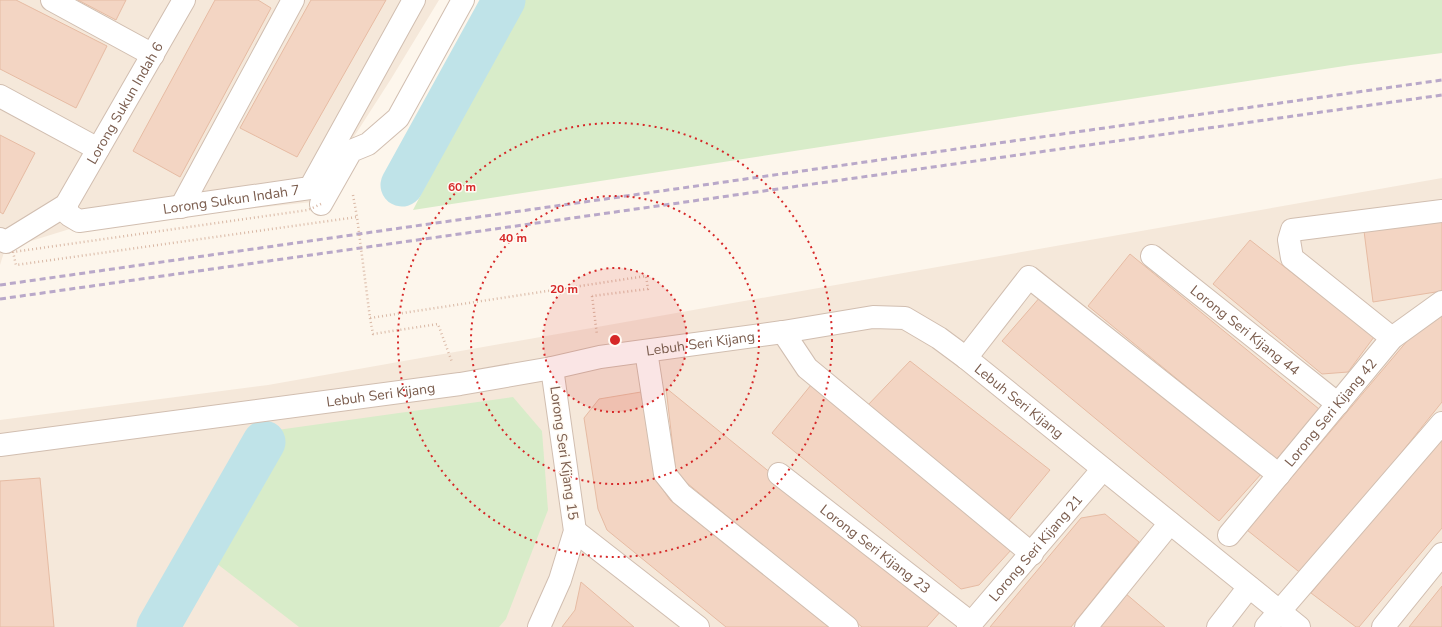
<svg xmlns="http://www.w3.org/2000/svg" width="1442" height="627" viewBox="0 0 1442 627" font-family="'Nunito Sans',sans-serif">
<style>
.residential{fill:#f5e8da}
.green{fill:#d8ecc9}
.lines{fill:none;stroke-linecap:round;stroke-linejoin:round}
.river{stroke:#bfe3e8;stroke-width:43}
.building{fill:#f3d5c3;stroke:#e6bba3}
.minor-casing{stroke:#d1beb0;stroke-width:24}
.path{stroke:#d9b8a5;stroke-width:2.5;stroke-dasharray:1 3;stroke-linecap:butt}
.minor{stroke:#fff;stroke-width:22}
.rail{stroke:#b9a8c9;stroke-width:3;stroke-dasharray:6 4;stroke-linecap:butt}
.path-bridge{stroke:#d9b8a5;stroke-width:2.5;stroke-dasharray:1 3;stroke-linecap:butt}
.ring{fill:none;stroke:#d62828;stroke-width:2;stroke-dasharray:2 4}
.labels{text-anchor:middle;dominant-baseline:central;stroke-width:3;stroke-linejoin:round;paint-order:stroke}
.street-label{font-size:14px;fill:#7a5c4d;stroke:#fffaf3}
.centre{fill:#d62828;stroke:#fffaf3;stroke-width:2}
.ring-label{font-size:12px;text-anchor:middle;font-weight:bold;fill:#d62828;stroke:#fffaf3;stroke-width:3;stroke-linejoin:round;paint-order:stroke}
</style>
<rect width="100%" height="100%" fill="#fdf6ec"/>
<!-- residential -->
<g class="residential">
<polygon points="0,0 439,0 391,79 312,202 73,228 5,249 0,265"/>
<polygon points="1442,178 1442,627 0,627 0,420 268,385"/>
</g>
<!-- green -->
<g class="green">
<polygon points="521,0 1442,0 1442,53 1351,65 413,210"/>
<polygon points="513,397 542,431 548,510 506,619 499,627 299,627 203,553 270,431"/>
</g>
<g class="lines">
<!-- river -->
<g class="river">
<polyline points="402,185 504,0"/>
<polyline points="158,627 264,442"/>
</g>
</g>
<!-- building -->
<g class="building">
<polygon points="0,0 16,0 107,46 76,108 0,69"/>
<polygon points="78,0 126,0 116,20"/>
<polygon points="215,0 258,0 271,8 180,177 133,151"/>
<polygon points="311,0 386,0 297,157 240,128"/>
<polygon points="0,135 35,153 3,214 0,212"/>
<polygon points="1442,221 1442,291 1373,302 1364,231"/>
<polygon points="1250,240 1374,337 1348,372 1322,374 1213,284"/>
<polygon points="1130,254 1319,409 1276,460 1088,306"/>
<polygon points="1041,296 1262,473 1219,521 1002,341"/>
<polygon points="1442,316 1442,402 1303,575 1247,530 1419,327"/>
<polygon points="910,361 1050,470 1008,521 867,406"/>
<polygon points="811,385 1012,549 979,585 961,589 772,433"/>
<polygon points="666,388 941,611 927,627 862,627 676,474"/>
<polygon points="641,392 655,478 670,500 829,627 726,627 607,530 598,509 584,418 599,399"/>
<polygon points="1442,434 1442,528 1359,627 1356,627 1311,593"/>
<polygon points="40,478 54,627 0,627 0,481"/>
<polygon points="1105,514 1139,542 1071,627 990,627 1081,518"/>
<polygon points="581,582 634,627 562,627 575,610"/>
<polygon points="1442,586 1442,627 1409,627"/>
<polygon points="1125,593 1165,627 1098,627"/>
</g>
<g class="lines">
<!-- minor casing -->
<g class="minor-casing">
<g id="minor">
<polyline points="52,0 153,55"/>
<polyline points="0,96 98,149"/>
<polyline points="321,204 351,151 368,144 398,118 463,0"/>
<path id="s1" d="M66,205L69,215L79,221L310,188L414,0"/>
<polyline points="181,207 293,0"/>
<path id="s2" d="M0,239L6,242L66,205L184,0"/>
<path id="s3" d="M1152,256L1338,404"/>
<polyline points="783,332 807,368 1032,554"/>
<polyline points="1392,338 1292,258 1289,240 1292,230 1442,211"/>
<polyline points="646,351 665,474 681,494 847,627"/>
<polyline points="966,358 1029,277 1279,475"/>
<path id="s4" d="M0,445L460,384L552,368L600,357L783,332L873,317L905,318L939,338L966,358L1299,627"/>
<path id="s5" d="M779,474L971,623"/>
<polyline points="575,531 698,627"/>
<path id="s6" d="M1229,535L1392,338L1442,302"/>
<polyline points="539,627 560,580 575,531 552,368"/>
<path id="s7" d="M968,627L1103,469"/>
<polyline points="1086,627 1170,523"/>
<polyline points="1218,627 1249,587"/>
<polyline points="1266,627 1442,423"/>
<polyline points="1383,627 1442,554"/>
</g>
</g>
<!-- path -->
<g class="path">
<polyline points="353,195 357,217"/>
<polyline points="592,296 597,335"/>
<polyline points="370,318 373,334 438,324 452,362"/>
</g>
<!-- minor -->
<use href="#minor" class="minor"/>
<!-- rail -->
<g class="rail">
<polyline points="0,285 1442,80"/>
<polyline points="0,299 1442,95"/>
</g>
<!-- path-bridge -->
<polyline class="path-bridge" points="321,204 308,210 13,252 16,265 357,217 370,318 646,276 648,289 592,296"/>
</g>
<!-- distance rings -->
<circle cx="615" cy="340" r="72" fill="#d62828" fill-opacity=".12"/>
<g class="ring">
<circle cx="615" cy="340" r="72"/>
<circle cx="615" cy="340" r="144"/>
<circle cx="615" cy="340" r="217"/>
</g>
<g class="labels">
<!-- street labels -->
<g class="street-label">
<text stroke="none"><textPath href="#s2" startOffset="195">Lorong Sukun Indah 6</textPath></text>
<text stroke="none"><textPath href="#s1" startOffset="176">Lorong Sukun Indah 7</textPath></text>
<text stroke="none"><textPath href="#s3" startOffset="119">Lorong Seri Kijang 44</textPath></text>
<text stroke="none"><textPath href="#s4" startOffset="708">Lebuh Seri Kijang</textPath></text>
<text stroke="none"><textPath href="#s4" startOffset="384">Lebuh Seri Kijang</textPath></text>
<text stroke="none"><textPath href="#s4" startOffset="1056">Lebuh Seri Kijang</textPath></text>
<text stroke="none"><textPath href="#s6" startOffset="159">Lorong Seri Kijang 42</textPath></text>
<text transform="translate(564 453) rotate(82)">Lorong Seri Kijang 15</text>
<text stroke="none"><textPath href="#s5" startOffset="122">Lorong Seri Kijang 23</textPath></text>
<text stroke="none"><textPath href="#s7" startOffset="104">Lorong Seri Kijang 21</textPath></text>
</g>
</g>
<circle cx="615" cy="340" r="6" class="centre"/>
<g class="ring-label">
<text x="462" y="191">60 m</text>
<text x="513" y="242">40 m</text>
<text x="564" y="293">20 m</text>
</g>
</svg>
